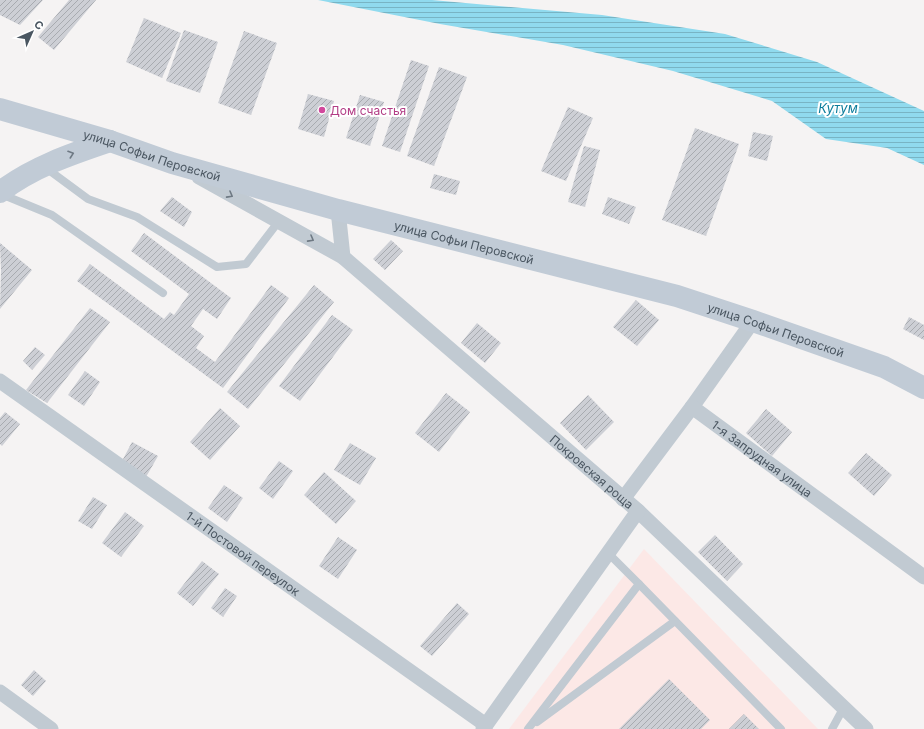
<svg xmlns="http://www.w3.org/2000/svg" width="924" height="729" viewBox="0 0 924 729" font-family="Inter,sans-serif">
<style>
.medical{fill:#fce8e6}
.water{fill:url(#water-rules)}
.building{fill:url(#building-hatch)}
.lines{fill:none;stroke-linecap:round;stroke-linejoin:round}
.lane{stroke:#c1cad2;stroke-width:8}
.street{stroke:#c1cad2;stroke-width:15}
.secondary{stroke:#c1cbd6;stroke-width:22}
.oneway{stroke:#6e7984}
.oneway2{stroke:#6e7983}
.hotel-dot{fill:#d1479c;stroke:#fff;stroke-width:1.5}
.labels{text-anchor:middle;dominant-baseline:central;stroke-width:4;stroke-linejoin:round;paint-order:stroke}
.hotel-label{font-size:12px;fill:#b23c85;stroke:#fff;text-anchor:start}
.street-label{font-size:12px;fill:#4a5661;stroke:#fff}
.water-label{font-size:13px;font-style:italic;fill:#0c7c9b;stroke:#fff}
</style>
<defs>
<pattern id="water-rules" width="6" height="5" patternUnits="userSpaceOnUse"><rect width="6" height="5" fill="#90daee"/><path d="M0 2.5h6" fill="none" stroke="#78b4c4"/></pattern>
<pattern id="building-hatch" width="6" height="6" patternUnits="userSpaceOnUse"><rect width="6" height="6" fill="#cdcfd5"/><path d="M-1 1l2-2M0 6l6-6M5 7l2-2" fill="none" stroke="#a8abb0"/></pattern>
</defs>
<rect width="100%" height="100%" fill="#f5f3f3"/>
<!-- medical -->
<polygon class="medical" points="644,549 818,729 509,729"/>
<!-- water -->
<polygon class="water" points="318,0 432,0 602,15 725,34 817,62 924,111 924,165 887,148 826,139 772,101 673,71 563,45 440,24"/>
<!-- building -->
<g class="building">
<polygon points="0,0 43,0 20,25 0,15"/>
<polygon points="69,0 96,0 54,50 38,37"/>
<polygon points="144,18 181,33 162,78 126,62"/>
<polygon points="184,30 218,42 200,93 166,81"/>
<polygon points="244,31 277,43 251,115 218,103"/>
<polygon points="411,60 429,66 400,152 382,146"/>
<polygon points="439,67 467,77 434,166 407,156"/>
<polygon points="308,94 334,101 324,137 298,129"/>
<polygon points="360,95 384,102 370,146 346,138"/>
<polygon points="568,107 593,118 566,181 541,171"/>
<polygon points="695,128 739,144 706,236 662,220"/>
<polygon points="753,132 773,136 767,161 748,156"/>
<polygon points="584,146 600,150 585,207 568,202"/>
<polygon points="434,174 460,181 456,195 430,188"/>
<polygon points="172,197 192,212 184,227 160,211"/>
<polygon points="608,197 636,207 629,224 602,214"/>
<polygon points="144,233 231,298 217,319 203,309 191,326 204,336 196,348 215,362 271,285 289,298 223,388 77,281 90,264 164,319 170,312 174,315 189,294 131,251"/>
<polygon points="391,240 403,251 385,270 373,259"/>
<polygon points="0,243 32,270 0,309 1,271"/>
<polygon points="314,285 334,302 248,409 227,392"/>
<polygon points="636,300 659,320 637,346 613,327"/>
<polygon points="90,308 110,322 47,403 26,390"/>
<polygon points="332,315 353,330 300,401 279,386"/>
<polygon points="909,317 924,325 924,340 903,329"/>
<polygon points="477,323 501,343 485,363 461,343"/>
<polygon points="35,347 45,355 32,370 23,361"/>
<polygon points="85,371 100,382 84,406 68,395"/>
<polygon points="446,393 470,412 439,452 415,433"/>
<polygon points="588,395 614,422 586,450 560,423"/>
<polygon points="220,408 240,426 210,460 190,442"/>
<polygon points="766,409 792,432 772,456 746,433"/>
<polygon points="5,412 20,424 2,446 0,444 0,418"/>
<polygon points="132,442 158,456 146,477 121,463"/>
<polygon points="350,443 376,458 360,485 334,470"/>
<polygon points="866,453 892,475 874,496 848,473"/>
<polygon points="279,461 293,471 273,499 259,488"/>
<polygon points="324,472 356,501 336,524 304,495"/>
<polygon points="224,485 243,498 227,522 208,508"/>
<polygon points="93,497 107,505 92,529 78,521"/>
<polygon points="125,512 144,526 121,557 102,543"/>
<polygon points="715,535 743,564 727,581 698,552"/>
<polygon points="338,537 357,550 338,579 319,566"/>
<polygon points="202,561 219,574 193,606 177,593"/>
<polygon points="225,588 237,596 223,617 211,608"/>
<polygon points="457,603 469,614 432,656 420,646"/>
<polygon points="34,670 46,681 33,696 21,685"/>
<polygon points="669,679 710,720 701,729 619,729"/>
<polygon points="744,714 759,729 729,729"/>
</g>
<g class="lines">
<!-- lane -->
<g class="lane">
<polyline points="46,168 88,199 137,217 217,267 246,264 279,221"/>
<polyline points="1,194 52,215 163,293"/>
<polyline points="639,584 781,729"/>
<polyline points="537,722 675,621"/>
<polyline points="528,729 639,584 609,554"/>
<polyline points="832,729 844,707"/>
</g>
<!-- street -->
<g class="street">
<polyline points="199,177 343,257"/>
<path id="s1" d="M338,210L343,257L638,511L866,729"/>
<path id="s2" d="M0,381L486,725"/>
<polyline points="692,407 753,321"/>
<path id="s3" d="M623,499L692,407L924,577"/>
<polyline points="0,692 51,729"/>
<polyline points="483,729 638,511"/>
</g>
<!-- secondary -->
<g class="secondary">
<path id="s4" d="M0,109L110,141L172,163L338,210L677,296L753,321L884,367L924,388"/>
<path d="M0,192C33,167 71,154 110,141"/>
</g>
</g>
<!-- one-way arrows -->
<defs><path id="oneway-chevron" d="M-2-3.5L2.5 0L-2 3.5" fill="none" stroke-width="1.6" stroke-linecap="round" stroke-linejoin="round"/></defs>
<use class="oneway" href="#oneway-chevron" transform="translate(71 154) rotate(-19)"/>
<g class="oneway2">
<use href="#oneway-chevron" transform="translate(230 195) rotate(29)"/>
<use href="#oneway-chevron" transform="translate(311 239) rotate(29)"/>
</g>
<!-- markers -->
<circle class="hotel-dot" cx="322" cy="110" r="4"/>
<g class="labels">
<!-- hotel labels -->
<g class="hotel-label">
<text x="330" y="110">Дом счастья</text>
</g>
<!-- street labels -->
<g class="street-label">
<text stroke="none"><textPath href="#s4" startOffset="159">улица Софьи Перовской</textPath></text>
<text stroke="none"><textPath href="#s4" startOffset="483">улица Софьи Перовской</textPath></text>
<text stroke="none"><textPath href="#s4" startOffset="807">улица Софьи Перовской</textPath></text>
<text stroke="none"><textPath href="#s3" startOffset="202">1-я Запрудная улица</textPath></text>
<text stroke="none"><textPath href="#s1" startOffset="376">Покровская роща</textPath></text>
<text stroke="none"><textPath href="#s2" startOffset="298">1-й Постовой переулок</textPath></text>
</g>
<!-- water labels -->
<g class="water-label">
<text x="838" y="108">Кутум</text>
</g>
</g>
<!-- north arrow -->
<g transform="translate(32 32) rotate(45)" stroke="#ffffff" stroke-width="3" paint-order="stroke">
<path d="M0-3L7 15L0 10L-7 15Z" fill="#4a5661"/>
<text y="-6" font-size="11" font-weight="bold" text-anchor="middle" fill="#4a5661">С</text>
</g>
</svg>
